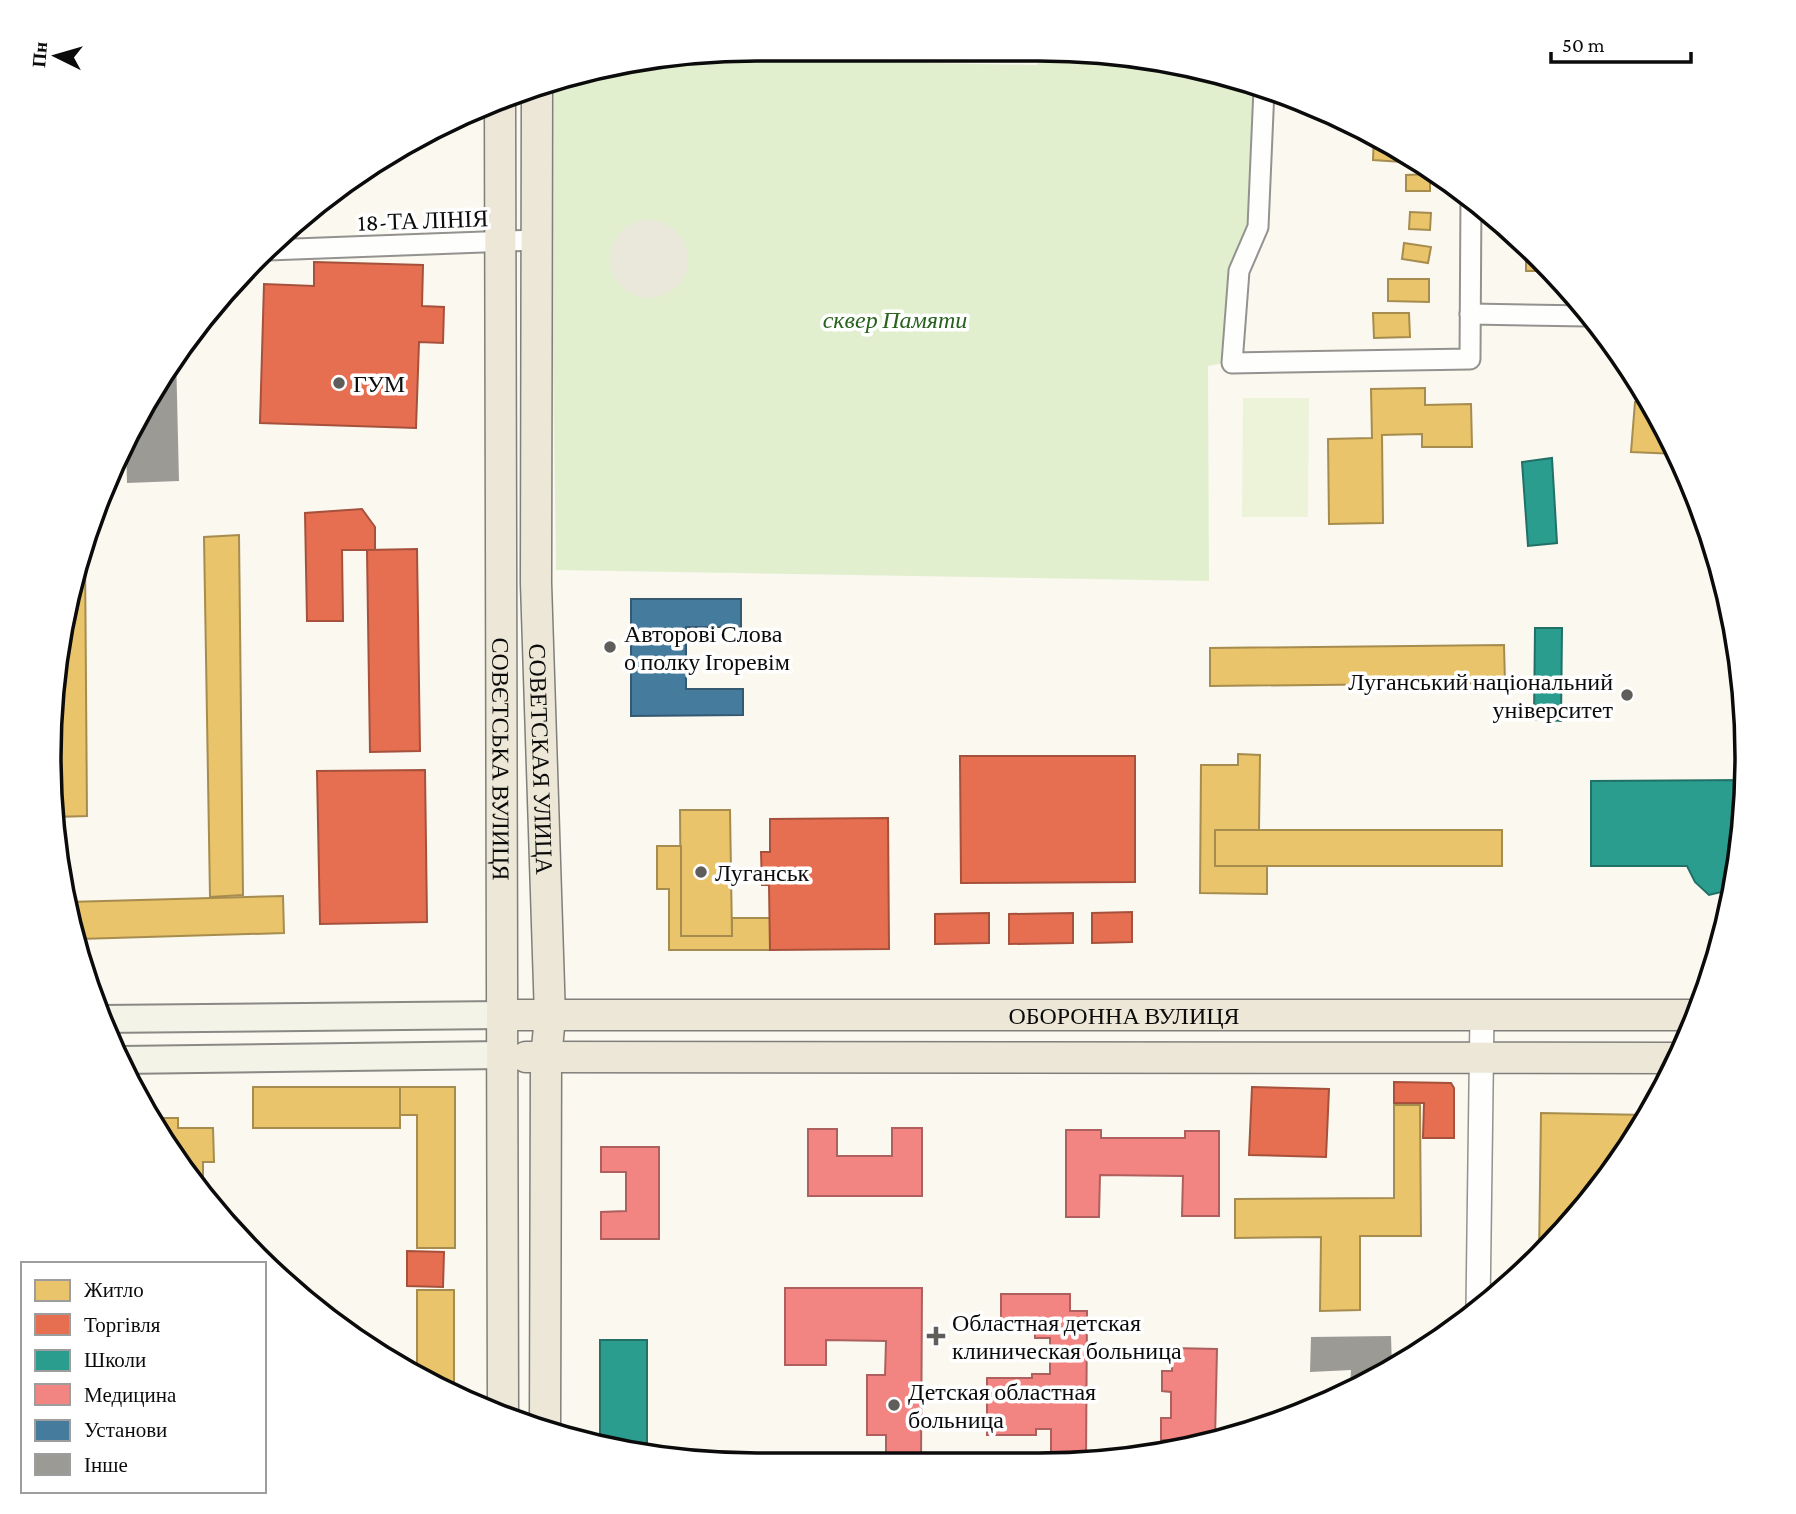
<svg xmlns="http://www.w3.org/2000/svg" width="1796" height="1514" viewBox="0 0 1796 1514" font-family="'Crimson Pro',serif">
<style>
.green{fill:#e2efcf}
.pitch{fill:#ecf3d9}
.plaza{fill:#eae7db}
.homes{fill:#e9c46a;stroke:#a68c4e;stroke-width:2}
.shops{fill:#e76f51;stroke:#a5513c;stroke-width:2}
.schools{fill:#2a9d8f;stroke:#217167;stroke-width:2}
.health{fill:#f28482;stroke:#ad605e;stroke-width:2}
.public{fill:#457b9d;stroke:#345971;stroke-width:2}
.building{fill:#9c9a95}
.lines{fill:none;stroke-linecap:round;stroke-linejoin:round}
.minor-casing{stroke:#93928e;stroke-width:23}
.tertiary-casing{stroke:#93928e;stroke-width:26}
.secondary-casing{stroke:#898884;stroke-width:30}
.primary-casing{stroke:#807f7b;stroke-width:33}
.minor{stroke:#fefefd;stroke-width:19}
.tertiary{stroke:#fefefd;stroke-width:23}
.secondary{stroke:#f4f3e8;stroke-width:26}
.primary{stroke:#ece7d7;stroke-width:30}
.poi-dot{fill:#5f5e5b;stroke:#fff;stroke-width:2.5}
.labels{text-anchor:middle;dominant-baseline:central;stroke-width:7;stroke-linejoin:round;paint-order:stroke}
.street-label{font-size:24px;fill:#0b0b0b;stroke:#fff}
.park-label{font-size:24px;font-style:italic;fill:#29621d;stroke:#fff}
.poi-label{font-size:24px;fill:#0b0b0b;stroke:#fff;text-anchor:start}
.rim{fill:none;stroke:#0b0b0b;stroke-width:3.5}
</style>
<rect width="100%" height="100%" fill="#faf8ef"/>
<!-- green -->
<polygon class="green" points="757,49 769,49 770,60 1037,65 1042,54 1131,55 1223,73 1261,88 1259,173 1228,362 1208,366 1209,581 556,570 549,82 574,73"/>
<!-- pitch -->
<polygon class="pitch" points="1243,398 1309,398 1308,517 1242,517"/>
<!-- plaza -->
<circle class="plaza" cx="649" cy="259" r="39"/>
<!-- homes -->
<g class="homes">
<polygon points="1374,136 1418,163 1373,160"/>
<polygon points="1430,174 1430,191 1406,191 1406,175"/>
<polygon points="1410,212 1431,213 1430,230 1409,229"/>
<polygon points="1404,243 1431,247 1428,263 1402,259"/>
<polygon points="1526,253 1536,253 1552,271 1526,271"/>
<polygon points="1388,279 1429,279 1429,302 1388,301"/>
<polygon points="1373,313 1409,313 1410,337 1374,338"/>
<polygon points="1425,388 1425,405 1471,404 1472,447 1422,447 1422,434 1382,435 1383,523 1329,524 1328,439 1372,438 1371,389"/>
<polygon points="1635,402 1648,403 1676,454 1631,452"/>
<polygon points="1678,457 1685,470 1677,470"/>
<polygon points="239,535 243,895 210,897 204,537"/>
<polygon points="85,553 87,816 55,817 55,665"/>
<polygon points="1504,645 1505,683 1210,686 1210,648"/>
<polygon points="1238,754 1260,755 1259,830 1215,830 1215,866 1267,866 1267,894 1200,893 1201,765 1238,765"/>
<polygon points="680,810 730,810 732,936 681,936"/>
<rect x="1215" y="830" width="287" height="36"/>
<polygon points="657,846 681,846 681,936 732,936 732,918 770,918 770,950 669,950 669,889 657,889"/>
<polygon points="283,896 284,933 79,939 69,902"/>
<rect x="253" y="1087" width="147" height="41"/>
<polygon points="400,1087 455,1087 455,1248 417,1248 417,1115 400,1115"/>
<polygon points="1394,1105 1420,1105 1421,1236 1360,1236 1360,1310 1320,1311 1321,1237 1235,1238 1235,1199 1394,1198"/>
<polygon points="1541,1113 1647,1115 1627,1151 1539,1258"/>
<polygon points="154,1118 178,1118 178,1128 213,1128 214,1162 203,1162 203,1190 169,1151"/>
<polygon points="417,1290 454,1290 454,1393 417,1376"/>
</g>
<!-- shops -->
<g class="shops">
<polygon points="314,262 423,265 422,306 444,307 443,343 419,342 416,428 260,423 264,284 314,286"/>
<polygon points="362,509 375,527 375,550 342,550 343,621 307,621 305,513"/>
<polygon points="417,549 420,751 370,752 367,550"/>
<polygon points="960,756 1135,756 1135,882 961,883"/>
<polygon points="425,770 427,922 320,924 317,771"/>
<polygon points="888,818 889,949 770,950 769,885 762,885 761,852 770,852 770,819"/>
<polygon points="1132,912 1132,942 1092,943 1092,913"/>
<polygon points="989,913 989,943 935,944 935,914"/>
<polygon points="1073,913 1073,943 1009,944 1009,914"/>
<polygon points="1394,1082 1451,1083 1454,1088 1454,1138 1423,1138 1424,1103 1394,1103"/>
<polygon points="1252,1087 1329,1089 1326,1157 1249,1155"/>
<polygon points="407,1251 444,1252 443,1287 407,1286"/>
</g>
<!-- schools -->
<g class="schools">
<polygon points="1552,458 1557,543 1528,546 1522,462"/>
<polygon points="1535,628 1562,628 1561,721 1534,719"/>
<polygon points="1745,780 1734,889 1709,895 1695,882 1687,866 1591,866 1591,781"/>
<polygon points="600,1340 647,1340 647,1451 600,1442"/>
</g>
<!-- health -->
<g class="health">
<polygon points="892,1128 922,1128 922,1196 808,1196 808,1129 837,1129 837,1156 892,1156"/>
<polygon points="1066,1130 1101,1130 1101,1138 1185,1138 1185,1131 1219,1131 1219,1216 1182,1216 1183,1176 1100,1175 1099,1217 1066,1217"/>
<polygon points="601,1147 659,1147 659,1239 601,1239 601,1212 626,1211 626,1172 601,1172"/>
<polygon points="785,1288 922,1288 921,1464 886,1464 886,1435 867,1435 867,1375 885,1375 886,1341 826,1340 826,1365 785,1365"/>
<polygon points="1001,1294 1070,1294 1070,1311 1087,1311 1086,1460 1035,1465 1035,1459 1051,1459 1051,1429 1036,1429 1036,1435 987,1435 987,1378 1032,1378 1032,1374 1050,1374 1050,1338 1035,1338 1035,1328 1001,1328"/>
<polygon points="1172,1348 1217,1349 1215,1440 1171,1452 1171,1440 1161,1440 1161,1418 1171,1418 1171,1392 1162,1391 1162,1371 1172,1371"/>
<rect x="727" y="1456" width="31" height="8"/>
</g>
<!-- public -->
<polygon class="public" points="631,599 741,599 741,627 686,627 686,689 743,689 743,715 631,716"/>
<!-- building -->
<g class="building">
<polygon points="418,139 418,151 400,151"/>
<polygon points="176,354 179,481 127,483 126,443"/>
<polygon points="1391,1336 1392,1367 1350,1389 1351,1370 1310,1372 1311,1337"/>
</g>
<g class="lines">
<!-- minor casing -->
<g class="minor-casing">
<g id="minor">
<polyline points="1264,89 1258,227 1239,271 1232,363 1470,359 1471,196"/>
<polyline points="268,250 538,240"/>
<polyline points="1470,314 1588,316"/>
</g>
</g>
<!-- tertiary casing -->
<g class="tertiary-casing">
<polyline id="tertiary" points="1478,1308 1482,1015"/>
</g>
<!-- secondary casing -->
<g class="secondary-casing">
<g id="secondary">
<polyline points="100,1019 503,1015"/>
<polyline points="120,1060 502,1055"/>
</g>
</g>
<!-- primary casing -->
<g class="primary-casing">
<g id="primary">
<path id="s1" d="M537,87L536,583L550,1017L546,1058L545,1431"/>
<path id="s2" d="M500,101L503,1415"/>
<path id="s3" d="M503,1015H1697"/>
<polyline points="526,1057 1677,1058"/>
</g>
</g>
<!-- minor -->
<use href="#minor" class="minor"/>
<!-- tertiary -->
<use href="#tertiary" class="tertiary"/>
<!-- secondary -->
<use href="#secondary" class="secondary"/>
<!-- primary -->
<use href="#primary" class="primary"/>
</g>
<!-- markers -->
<g class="poi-dot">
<circle cx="339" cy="383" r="7"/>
<circle cx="610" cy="647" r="7"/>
<circle cx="1627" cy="695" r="7"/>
<circle cx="701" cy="872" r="7"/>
<path d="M932.5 1325.5h7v7h7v7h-7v7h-7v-7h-7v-7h7z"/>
<circle cx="894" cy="1405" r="7"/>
</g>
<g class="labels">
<!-- street labels -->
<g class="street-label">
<text transform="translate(423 220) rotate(-2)">18-ТА ЛІНІЯ</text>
<text stroke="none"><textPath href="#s2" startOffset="658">СОВЄТСЬКА ВУЛИЦЯ</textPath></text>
<text stroke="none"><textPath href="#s1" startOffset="672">СОВЕТСКАЯ УЛИЦА</textPath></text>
<text stroke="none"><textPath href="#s3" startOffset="621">ОБОРОННА ВУЛИЦЯ</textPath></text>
</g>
<!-- park labels -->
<g class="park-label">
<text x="895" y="319">сквер Памяти</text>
</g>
<!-- poi labels -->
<g class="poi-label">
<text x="353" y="383">ГУМ</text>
<text x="624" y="633">Авторові Слова<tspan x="624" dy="28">о полку Ігоревім</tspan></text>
<text x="1613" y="681" text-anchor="end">Луганський національний<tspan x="1613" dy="28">університет</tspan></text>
<text x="715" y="872">Луганськ</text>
<text x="952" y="1322">Областная детская<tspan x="952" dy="28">клиническая больница</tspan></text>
<text x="908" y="1391">Детская областная<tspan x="908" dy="28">больница</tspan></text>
</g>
</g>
<!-- crop -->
<path d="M0 0H1796V1514H0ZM757 61H1039A696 696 0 0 1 1735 757V757A696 696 0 0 1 1039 1453H757A696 696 0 0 1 61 757V757A696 696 0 0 1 757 61Z" fill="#fff" fill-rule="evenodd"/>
<path class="rim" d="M757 61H1039A696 696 0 0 1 1735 757V757A696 696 0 0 1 1039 1453H757A696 696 0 0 1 61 757V757A696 696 0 0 1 757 61Z"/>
<!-- legend -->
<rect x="21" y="1262" width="245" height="231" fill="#ffffff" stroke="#9d9d9d" stroke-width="2"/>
<rect x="35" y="1280" width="35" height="21" fill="#e9c46a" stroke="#9d9d9d" stroke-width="2"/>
<text x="84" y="1297" font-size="21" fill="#0b0b0b">Житло</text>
<rect x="35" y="1314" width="35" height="21" fill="#e76f51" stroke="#9d9d9d" stroke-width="2"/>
<text x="84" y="1332" font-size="21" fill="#0b0b0b">Торгівля</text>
<rect x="35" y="1350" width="35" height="21" fill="#2a9d8f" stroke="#9d9d9d" stroke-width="2"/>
<text x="84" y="1367" font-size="21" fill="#0b0b0b">Школи</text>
<rect x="35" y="1384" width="35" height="21" fill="#f28482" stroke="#9d9d9d" stroke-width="2"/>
<text x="84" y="1402" font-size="21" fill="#0b0b0b">Медицина</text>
<rect x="35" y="1420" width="35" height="21" fill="#457b9d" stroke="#9d9d9d" stroke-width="2"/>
<text x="84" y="1437" font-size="21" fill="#0b0b0b">Установи</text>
<rect x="35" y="1454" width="35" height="21" fill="#9c9a95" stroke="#9d9d9d" stroke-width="2"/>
<text x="84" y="1472" font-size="21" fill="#0b0b0b">Інше</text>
<!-- north arrow -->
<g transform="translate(56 56) rotate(275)" stroke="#ffffff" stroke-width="5" paint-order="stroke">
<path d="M0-5L12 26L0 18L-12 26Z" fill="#0b0b0b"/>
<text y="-10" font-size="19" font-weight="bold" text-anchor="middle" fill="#0b0b0b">Пн</text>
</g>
<!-- scale -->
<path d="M1551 52v10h140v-10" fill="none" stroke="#0b0b0b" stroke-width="3.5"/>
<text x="1562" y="52" font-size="21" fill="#0b0b0b" stroke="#ffffff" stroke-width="5" paint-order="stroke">50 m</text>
</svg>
